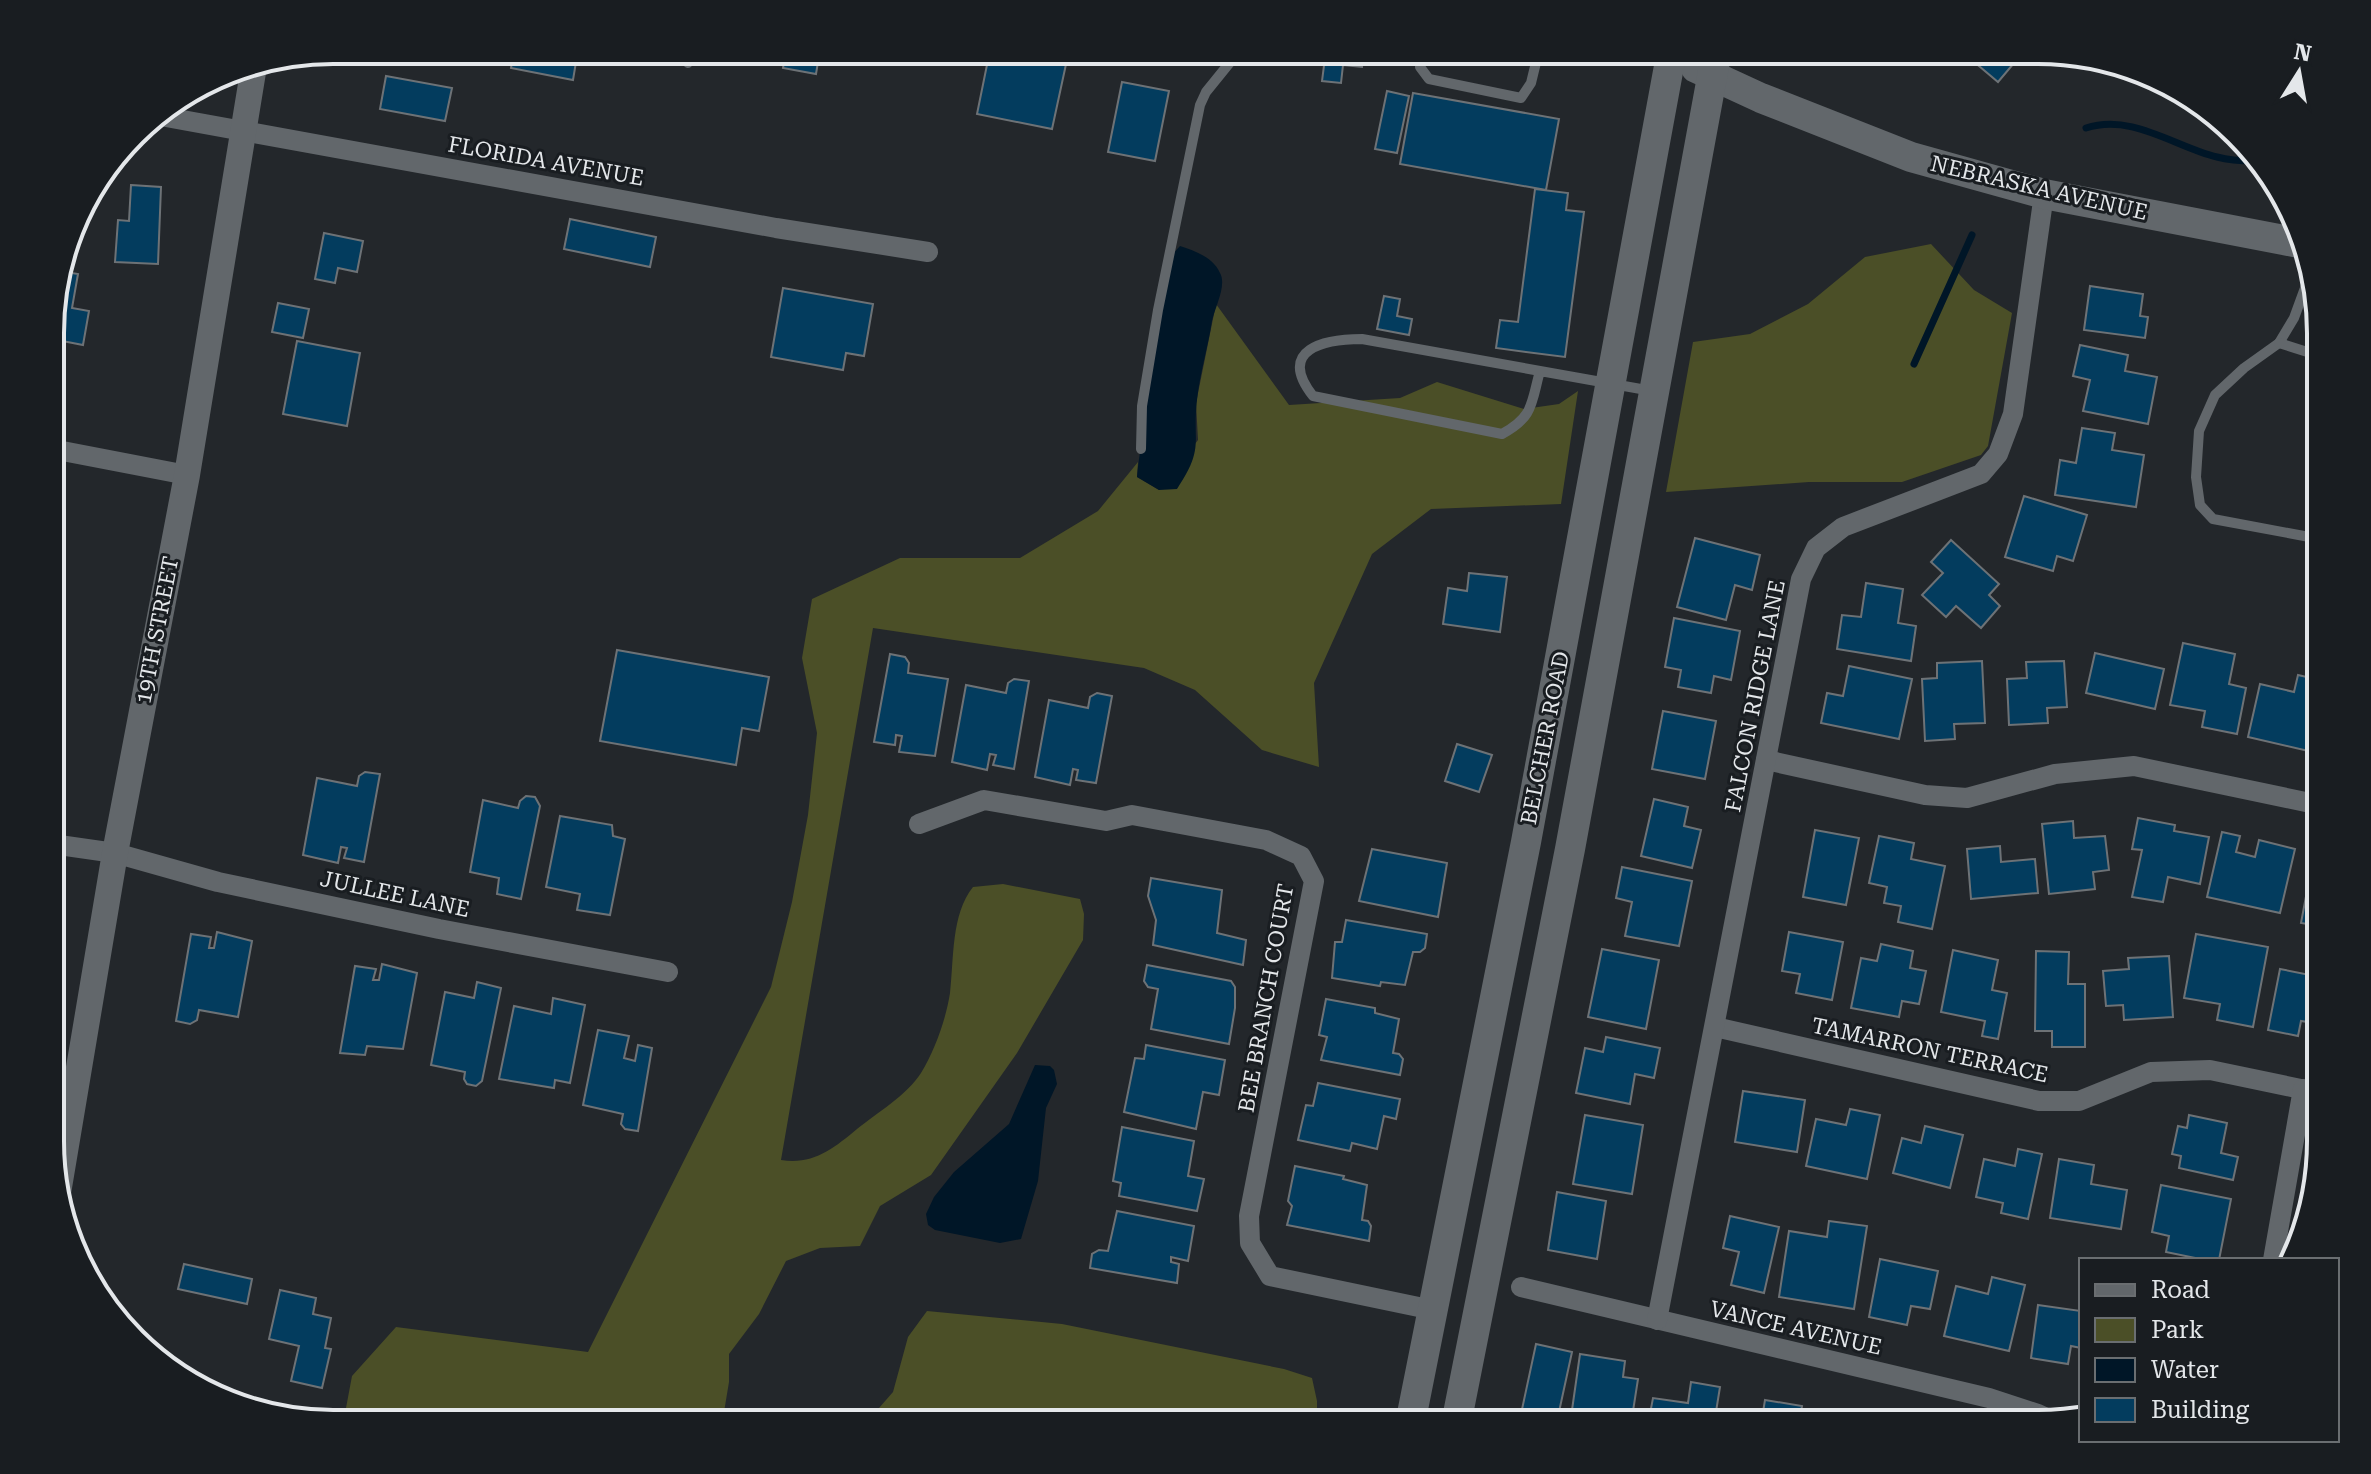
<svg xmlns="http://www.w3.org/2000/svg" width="2371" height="1474" viewBox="0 0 2371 1474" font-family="'Roboto Serif',serif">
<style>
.green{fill:#4b4f27}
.water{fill:#001627}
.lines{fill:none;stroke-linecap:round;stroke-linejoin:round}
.stream{stroke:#001627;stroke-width:7}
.building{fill:#033c5e;stroke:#6d7276;stroke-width:2}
.service{stroke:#62676b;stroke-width:10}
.minor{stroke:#62676b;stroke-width:20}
.tertiary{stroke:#62676b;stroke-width:26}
.secondary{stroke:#62676b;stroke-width:30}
.labels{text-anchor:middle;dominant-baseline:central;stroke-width:6;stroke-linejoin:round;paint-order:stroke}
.street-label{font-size:22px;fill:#e4e7ea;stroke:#191d21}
.rim{fill:none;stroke:#e4e7ea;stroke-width:4}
</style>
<rect width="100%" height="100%" fill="#23272b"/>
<!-- green -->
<g class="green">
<polygon points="1931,244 1974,290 2012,313 1988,446 1981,455 1902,482 1809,482 1666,492 1693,342 1750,334 1808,304 1865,257"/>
<path d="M1216,304L1289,405L1400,398L1437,382L1524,409L1559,404L1578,391L1561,504L1431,509L1372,554L1314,683L1319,767L1262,750L1195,690L1144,668L873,628L781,1160C813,1165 833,1149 857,1129C877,1113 907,1095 921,1073C935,1050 946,1019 950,993C954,959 951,914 973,887L1003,884L1080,899L1084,914L1083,940L1017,1053L931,1175L880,1206L860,1246L820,1248L786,1261L759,1314L729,1354V1382L722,1424H343L352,1376L396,1327L588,1352L771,987L792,902L808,815L817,733L802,658L812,599L900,558H1020L1098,511L1138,462L1137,477L1159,490L1198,440L1196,403Z"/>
<polygon points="927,1311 1062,1324 1284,1369 1312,1378 1317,1401 1317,1424 865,1424 893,1392 908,1337"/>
</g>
<!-- water -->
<g class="water">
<polygon points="2112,62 2128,65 2195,97 2199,102 2176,96 2139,73"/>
<path d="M1180,246C1195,251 1213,257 1220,273C1227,285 1215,307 1212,321C1208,347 1200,373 1197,400C1192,443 1205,447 1177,489L1159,490L1137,477C1139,452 1145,430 1144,405L1169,258Z"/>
<polygon points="1035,1065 1050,1066 1054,1070 1057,1084 1046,1108 1038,1181 1021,1239 1000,1243 935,1230 928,1225 926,1214 934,1197 954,1172 1009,1124"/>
</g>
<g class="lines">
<!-- stream -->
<g class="stream">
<path d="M2086,128C2132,113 2175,147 2217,157C2228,160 2243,161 2254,161"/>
<polyline points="1914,364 1972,235"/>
</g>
</g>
<!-- building -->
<g class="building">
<polygon points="514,50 578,50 573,80 511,68"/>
<polygon points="606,50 656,50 654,59"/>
<polygon points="780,50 820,50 816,74 783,68 786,51"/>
<polygon points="990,50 1045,50 1068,55 1052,129 977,114"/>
<polygon points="1326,50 1364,50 1362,67 1343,65 1341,83 1322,81"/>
<polygon points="1960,50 2025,50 1998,82"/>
<polygon points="386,76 452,88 445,121 380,109"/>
<polygon points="1122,82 1169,91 1155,161 1108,152"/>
<polygon points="1387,91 1409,96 1397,153 1375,149"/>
<polygon points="1413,93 1559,119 1546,190 1400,164"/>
<polygon points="131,185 161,187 158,264 115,262 118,220 129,221"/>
<polygon points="1535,189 1568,193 1566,210 1584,212 1565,357 1496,348 1500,320 1518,322"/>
<polygon points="570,219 656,237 650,267 564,249"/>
<polygon points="324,233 363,241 357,272 338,268 335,283 315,279"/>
<polygon points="60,271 78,274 72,308 89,311 83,345 52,339 52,297"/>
<polygon points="2090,286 2143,294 2140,316 2148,317 2145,338 2084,330"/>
<polygon points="783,288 873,304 864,356 846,353 843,370 771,357"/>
<polygon points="1384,296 1400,299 1397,316 1412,319 1409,335 1377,329"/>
<polygon points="278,303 309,309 303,338 272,332"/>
<polygon points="297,341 360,353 347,426 283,414"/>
<polygon points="2080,345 2128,355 2125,371 2157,377 2148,424 2083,411 2090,380 2073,376"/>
<polygon points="2082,428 2115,433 2112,450 2144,455 2136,507 2055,495 2060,460 2076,463"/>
<polygon points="2024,496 2087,515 2073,561 2057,556 2053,571 2005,557"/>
<polygon points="1695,538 1760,555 1752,590 1735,585 1726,620 1677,607"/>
<polygon points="1951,540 1999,584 1989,595 2000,606 1981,628 1956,606 1946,617 1922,595 1943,573 1931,562"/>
<polygon points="1469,573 1507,577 1500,632 1443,624 1448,588 1467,591"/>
<polygon points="1866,583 1903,589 1898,623 1916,626 1911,661 1837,649 1842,615 1861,617"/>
<polygon points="1674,618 1740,631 1731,680 1714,676 1711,693 1678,687 1681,670 1665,667"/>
<polygon points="2183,643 2235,654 2229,684 2246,688 2237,734 2202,727 2205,711 2170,705"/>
<polygon points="617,650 769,677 759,731 742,728 736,765 600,741"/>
<polygon points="2095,653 2164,669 2155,709 2086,693"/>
<polygon points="890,654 905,657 909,663 908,673 948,679 935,756 899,752 902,736 896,735 895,745 874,742"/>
<polygon points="1982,661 1985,723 1954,724 1955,739 1925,741 1922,679 1937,678 1937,663"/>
<polygon points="2064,661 2067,707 2047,708 2048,723 2009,725 2007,679 2027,678 2026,662"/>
<polygon points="1849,666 1912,679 1899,739 1821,723 1827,693 1843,696"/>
<polygon points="2298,675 2320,680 2320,738 2317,753 2248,737 2260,684 2294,692"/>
<polygon points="1014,679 1029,681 1014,769 993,765 996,755 990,754 987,770 952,762 966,685 1006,693 1008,683"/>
<polygon points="1097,693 1112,696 1096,783 1076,780 1078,770 1073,769 1070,785 1035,777 1049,700 1088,708 1090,697"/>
<polygon points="1663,711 1716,721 1705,779 1652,769"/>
<polygon points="1457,744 1492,755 1479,792 1445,781"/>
<polygon points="365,772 380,774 364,862 344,858 347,848 341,847 338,863 303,855 317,778 357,786 359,776"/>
<polygon points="526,796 535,797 540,806 521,899 497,894 499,878 470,872 483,800 518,808 520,801"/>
<polygon points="1654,799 1688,807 1684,826 1701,830 1692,868 1641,856"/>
<polygon points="560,816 612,825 613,836 625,839 610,915 577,910 580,894 546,887"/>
<polygon points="2138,818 2175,825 2174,831 2209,837 2200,884 2168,877 2163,902 2132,897 2142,850 2132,849"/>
<polygon points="2073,821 2074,838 2105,836 2109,870 2093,872 2095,889 2049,894 2042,824"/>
<polygon points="1815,830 1859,838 1846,905 1803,897"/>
<polygon points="2222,832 2240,836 2236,852 2255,857 2259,840 2295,849 2280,913 2207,897"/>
<polygon points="1879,836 1914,843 1911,859 1945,866 1932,929 1898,922 1901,906 1884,903 1887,887 1869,883"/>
<polygon points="2000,846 2001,862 2035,859 2038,893 1971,899 1967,849"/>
<polygon points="1372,849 1447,863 1438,917 1359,901"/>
<polygon points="2314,854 2320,855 2320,926 2301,923"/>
<polygon points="1622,867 1692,881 1679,946 1625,936 1632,902 1616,898"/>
<polygon points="1151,878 1222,890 1217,933 1246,940 1243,965 1153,945 1156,920 1148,896"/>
<polygon points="1346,920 1427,934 1425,948 1420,952 1413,952 1405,985 1381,982 1380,986 1332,978 1335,942 1342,942"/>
<polygon points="217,932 252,941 238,1017 199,1010 197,1020 190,1024 176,1021 191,934 211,937 209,948 214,948"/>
<polygon points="1789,932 1843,942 1832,1000 1796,993 1800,974 1782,971"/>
<polygon points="2196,934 2268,947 2253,1027 2217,1020 2220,1004 2184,998"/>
<polygon points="1881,944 1913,951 1910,968 1926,971 1919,1004 1902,1001 1899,1017 1851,1008 1861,958 1877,961"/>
<polygon points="1602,949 1659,960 1646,1029 1588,1017"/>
<polygon points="1953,950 1998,960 1992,990 2007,993 1998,1039 1982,1036 1985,1021 1941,1012"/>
<polygon points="2036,951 2069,952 2068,984 2085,984 2085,1047 2052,1047 2052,1031 2035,1031"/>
<polygon points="2169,956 2173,1017 2124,1020 2123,1005 2106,1006 2103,971 2129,969 2128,958"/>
<polygon points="382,964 417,973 403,1049 367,1046 365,1055 340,1053 355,966 376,969 373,980 379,980"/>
<polygon points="1147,965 1231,981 1235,987 1235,1008 1229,1044 1151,1029 1158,989 1148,987 1144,981"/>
<polygon points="2280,969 2320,977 2320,1024 2301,1021 2298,1036 2268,1030"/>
<polygon points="477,982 501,988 482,1081 476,1086 467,1084 464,1079 465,1072 431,1065 445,992 474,998"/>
<polygon points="553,998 585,1005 570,1083 555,1080 554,1088 499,1079 514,1006 551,1014"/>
<polygon points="1326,999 1375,1008 1375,1013 1399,1019 1393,1053 1399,1054 1403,1059 1400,1075 1321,1060 1327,1037 1319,1035"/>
<polygon points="598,1030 629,1036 624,1058 635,1061 638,1045 652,1048 638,1131 625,1129 621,1124 623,1114 583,1105"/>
<polygon points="1606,1037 1660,1048 1654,1078 1635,1074 1630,1104 1576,1093 1585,1048 1603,1052"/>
<polygon points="1146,1045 1225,1060 1219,1095 1203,1092 1196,1129 1124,1112 1135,1058 1144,1059"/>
<polygon points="1318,1083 1400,1099 1396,1119 1384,1116 1377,1149 1352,1143 1350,1151 1298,1140 1306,1105 1313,1106"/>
<polygon points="1743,1091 1805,1100 1797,1152 1735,1142"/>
<polygon points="1850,1109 1880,1115 1867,1179 1806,1166 1816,1119 1846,1125"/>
<polygon points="1585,1115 1643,1125 1632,1194 1573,1184"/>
<polygon points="2189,1115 2227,1123 2221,1153 2238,1157 2233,1180 2179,1168 2181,1156 2172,1154 2178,1126 2187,1128"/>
<polygon points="1925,1126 1963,1135 1950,1188 1893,1173 1902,1138 1921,1143"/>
<polygon points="1122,1127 1194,1141 1188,1176 1204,1179 1197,1211 1119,1196 1121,1183 1113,1181"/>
<polygon points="2018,1149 2042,1154 2028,1219 2001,1213 2003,1203 1976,1197 1984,1159 2015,1166"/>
<polygon points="2059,1159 2094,1165 2091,1184 2127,1190 2121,1229 2050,1218"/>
<polygon points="1295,1166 1344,1176 1343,1179 1367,1185 1362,1220 1368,1221 1371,1226 1369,1241 1287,1225 1292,1206 1288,1201"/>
<polygon points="2161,1185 2231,1199 2219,1260 2205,1260 2166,1252 2169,1236 2152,1232"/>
<polygon points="1557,1192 1606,1201 1597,1259 1548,1250"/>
<polygon points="1117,1211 1194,1226 1188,1261 1171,1257 1171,1262 1179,1264 1177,1283 1090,1268 1092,1254 1099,1250 1108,1251"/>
<polygon points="1730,1216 1779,1227 1764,1293 1731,1285 1739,1252 1723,1248"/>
<polygon points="1829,1221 1867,1226 1854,1309 1779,1297 1789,1231 1827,1237"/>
<polygon points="1880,1259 1938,1271 1930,1309 1911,1306 1907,1325 1869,1317"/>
<polygon points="184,1264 252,1279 247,1304 178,1289"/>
<polygon points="1992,1277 2025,1285 2009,1351 1944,1336 1956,1286 1988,1294"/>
<polygon points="280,1290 316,1298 313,1314 331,1318 325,1348 331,1349 322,1388 291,1381 299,1346 269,1339"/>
<polygon points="2038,1305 2081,1311 2081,1348 2071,1346 2068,1364 2031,1358"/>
<polygon points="1536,1344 1572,1352 1557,1421 1521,1414"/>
<polygon points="1580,1354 1625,1361 1623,1377 1638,1379 1631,1424 1600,1424 1600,1421 1571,1417"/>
<polygon points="1691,1382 1720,1387 1714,1424 1648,1424 1653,1398 1688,1403"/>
<polygon points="1765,1400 1802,1406 1799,1424 1761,1424"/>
<polygon points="1843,1416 1877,1423 1841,1423"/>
</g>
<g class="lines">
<!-- service -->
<g class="service">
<polyline points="1422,50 1420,67 1429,79 1521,98 1531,83 1539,50"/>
<polyline points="688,63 690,50"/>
<polyline points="2309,277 2294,318 2279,343 2244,368 2215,395 2199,431 2196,477 2200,505 2213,519 2320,539"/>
<polyline points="2279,343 2320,356"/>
<path d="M1540,371C1531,403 1534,417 1502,434L1313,396C1276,349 1325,339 1362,339L1652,391"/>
<polyline points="1141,449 1142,406 1158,310 1200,105 1206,92 1240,50"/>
</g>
<!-- minor -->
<g class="minor">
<polyline points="155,115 776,228 928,252"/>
<polyline points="52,449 187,475"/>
<polyline points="1766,760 1925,795 1967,798 2055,774 2134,766 2320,805"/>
<polyline points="919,824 984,800 1106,821 1132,815 1266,840 1301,856 1314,881 1249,1216 1250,1243 1270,1276 1433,1310"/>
<polyline points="52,844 115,853 218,882 439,929 668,972"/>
<polyline points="1715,1027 2039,1101 2079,1101 2151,1072 2210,1070 2320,1093"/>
<polyline points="2273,1260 2303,1089"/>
<polyline points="1521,1287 1989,1398 2038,1414 2057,1423"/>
<polyline points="1657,1320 1801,579 1816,548 1843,527 1981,474 1998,454 2013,414 2044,194"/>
</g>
<!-- tertiary -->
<polyline class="tertiary" points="58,1193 115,853 187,475 254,66"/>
<!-- secondary -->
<g class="secondary">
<polyline points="1696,68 1761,98 1911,157 2044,194 2299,243"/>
<polyline points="1410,1424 1526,842 1672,50"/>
<polyline points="1456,1424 1570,849 1717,50"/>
</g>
</g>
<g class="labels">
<!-- street labels -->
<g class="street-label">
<text transform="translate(546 161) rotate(10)">FLORIDA AVENUE</text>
<text transform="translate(2039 188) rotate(13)">NEBRASKA AVENUE</text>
<text transform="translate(157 630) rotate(-79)">19TH STREET</text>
<text transform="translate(1755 696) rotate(-79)">FALCON RIDGE LANE</text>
<text transform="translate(1545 738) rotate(-79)">BELCHER ROAD</text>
<text transform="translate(395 894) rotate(12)">JULLEE LANE</text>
<text transform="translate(1266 998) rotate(-80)">BEE BRANCH COURT</text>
<text transform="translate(1930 1050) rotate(12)">TAMARRON TERRACE</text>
<text transform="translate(1796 1328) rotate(13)">VANCE AVENUE</text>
</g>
</g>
<!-- crop -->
<path d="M0 0H2371V1474H0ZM333 64H2038A269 269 0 0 1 2307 333V1141A269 269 0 0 1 2038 1410H333A269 269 0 0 1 64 1141V333A269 269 0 0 1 333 64Z" fill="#191d21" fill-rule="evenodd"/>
<path class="rim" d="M333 64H2038A269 269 0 0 1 2307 333V1141A269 269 0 0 1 2038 1410H333A269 269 0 0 1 64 1141V333A269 269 0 0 1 333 64Z"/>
<!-- legend -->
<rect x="2079" y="1258" width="260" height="184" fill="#191d21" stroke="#6a6e71" stroke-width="2"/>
<rect x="2095" y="1284" width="40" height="12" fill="#62676b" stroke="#6a6e71" stroke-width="2"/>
<text x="2151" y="1298" font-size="24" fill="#e4e7ea">Road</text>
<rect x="2095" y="1318" width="40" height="24" fill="#4b4f27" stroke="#6a6e71" stroke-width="2"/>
<text x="2151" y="1338" font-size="24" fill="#e4e7ea">Park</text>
<rect x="2095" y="1358" width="40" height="24" fill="#001627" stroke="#6a6e71" stroke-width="2"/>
<text x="2151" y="1378" font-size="24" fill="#e4e7ea">Water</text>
<rect x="2095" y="1398" width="40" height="24" fill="#033c5e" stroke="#6a6e71" stroke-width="2"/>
<text x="2151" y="1418" font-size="24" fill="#e4e7ea">Building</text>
<!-- north arrow -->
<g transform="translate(2299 72) rotate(11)" stroke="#191d21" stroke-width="6" paint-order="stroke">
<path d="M0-6L14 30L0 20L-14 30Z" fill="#e4e7ea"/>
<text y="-12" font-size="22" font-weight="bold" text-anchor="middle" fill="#e4e7ea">N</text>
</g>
</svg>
